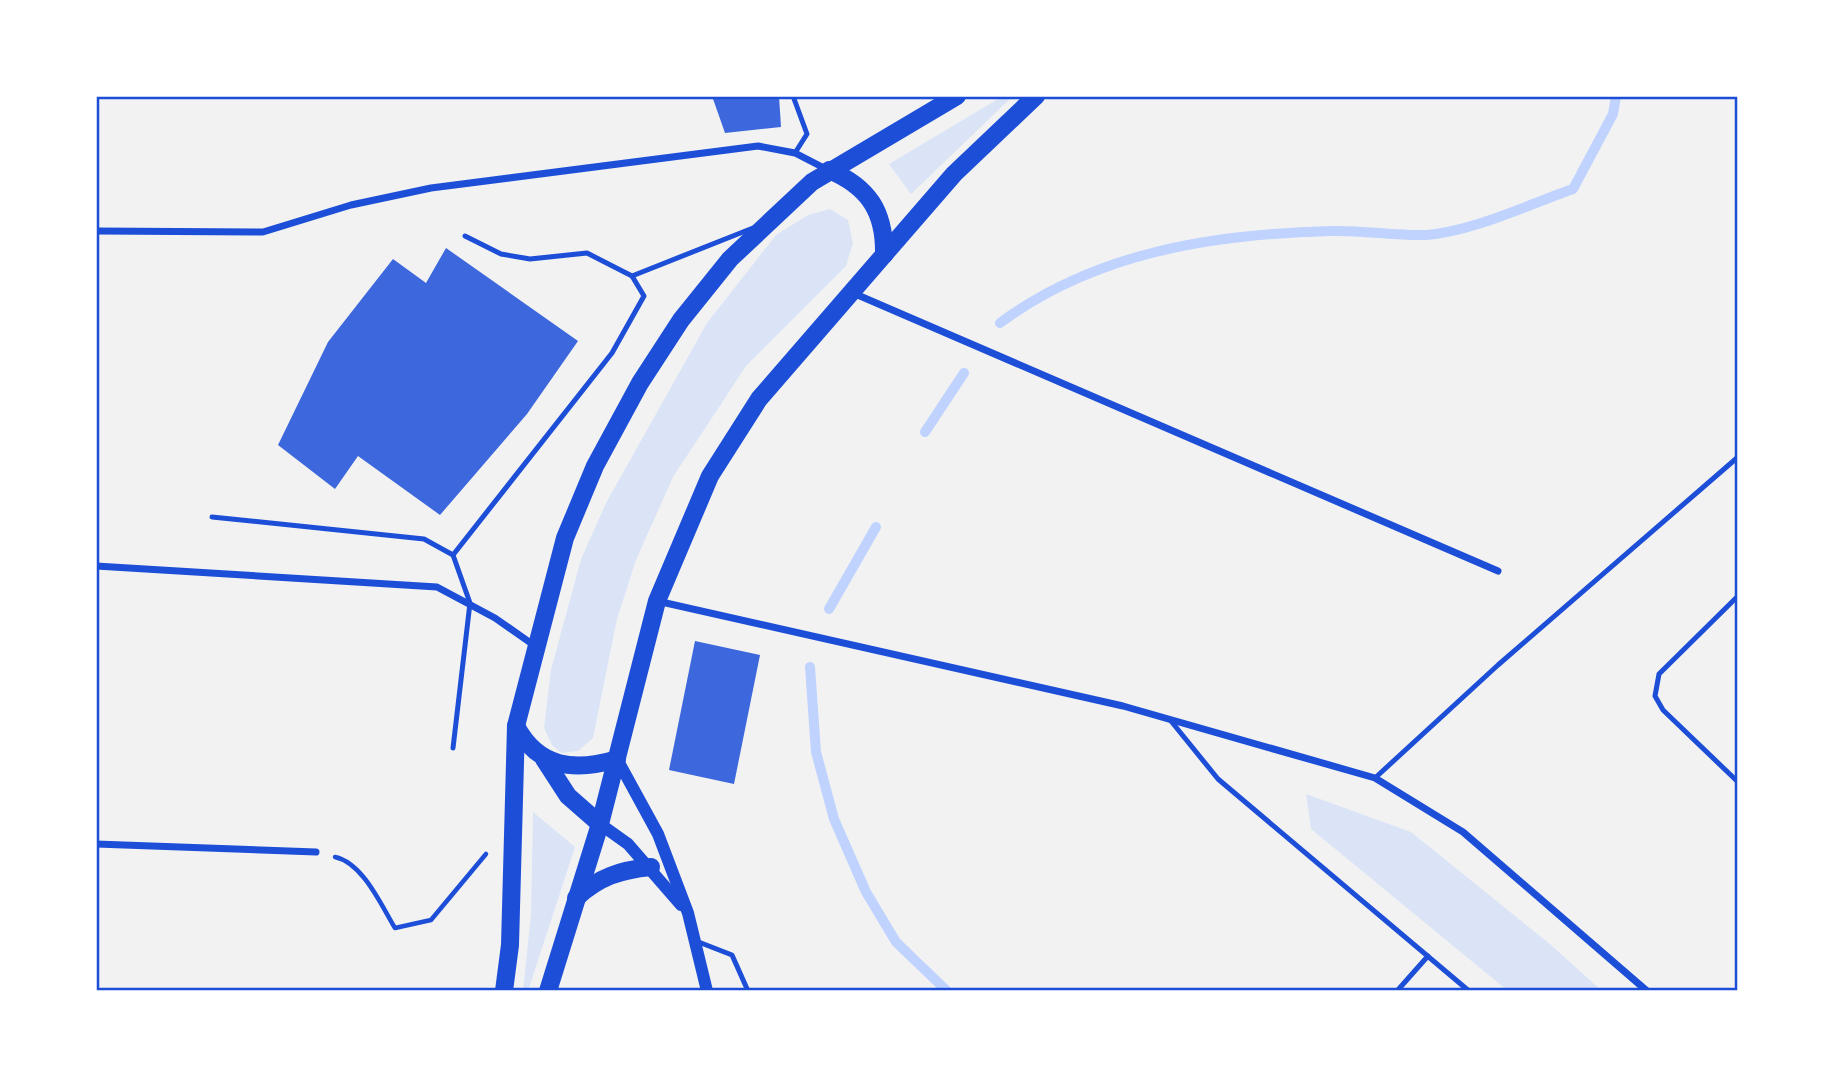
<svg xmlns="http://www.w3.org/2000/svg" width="1834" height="1087" viewBox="0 0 1834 1087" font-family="'Noto Sans',sans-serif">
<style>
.green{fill:#dbe4f7}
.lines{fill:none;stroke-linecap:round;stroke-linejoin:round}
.stream{stroke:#bfd3fe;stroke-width:10}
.building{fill:#3d67dc}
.path{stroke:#1d4ed8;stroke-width:4.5}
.service{stroke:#1d4ed8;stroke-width:5}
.minor{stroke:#1d4ed8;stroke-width:7}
.tertiary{stroke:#1d4ed8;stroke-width:12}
.primary{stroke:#1d4ed8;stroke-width:18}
.neatline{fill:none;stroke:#1d4ed8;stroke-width:2.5}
</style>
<rect width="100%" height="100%" fill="#f2f2f2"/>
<!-- green -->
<g class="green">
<polygon points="1003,96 1013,96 911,194 889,164"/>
<polygon points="830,209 848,220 853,243 846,266 746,366 673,477 636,560 617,619 593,738 578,751 561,753 552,745 544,728 551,670 581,559 606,503 707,323 776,235 808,215"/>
<polygon points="1306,794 1411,832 1551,945 1602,991 1508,991 1311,829"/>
<polygon points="533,812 575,847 528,991 523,991 531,914"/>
</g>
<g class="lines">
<!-- stream -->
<g class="stream">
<path d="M1000,323C1096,252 1214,234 1331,231C1363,230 1395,236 1426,235C1471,232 1530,204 1573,189L1613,114L1616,96"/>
<polyline points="925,432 964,373"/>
<polyline points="829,609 876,527"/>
<polyline points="810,667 816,752 834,819 866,892 896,942 947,991"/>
</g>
</g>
<!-- building -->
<g class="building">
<polygon points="712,96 779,96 781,127 725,133"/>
<polygon points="446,248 578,341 527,414 440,515 358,456 335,489 278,445 328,342 393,259 426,283"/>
<polygon points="695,641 760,655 734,784 669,770"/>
</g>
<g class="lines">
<!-- path -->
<path class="path" d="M335,857C363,863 381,905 395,928L431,920L486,854"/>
<!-- service -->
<g class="service">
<polyline points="793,96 807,134 795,153"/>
<polyline points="632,276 753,228"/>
<polyline points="212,517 424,539 453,555 470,603 453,748"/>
<polyline points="453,555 612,353 644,296 632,276 587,253 530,259 501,254 465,236"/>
<polyline points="1738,596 1659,674 1655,696 1663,710 1738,782"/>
<polyline points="1171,721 1218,779 1469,991"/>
<polyline points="1375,778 1498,665 1738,457"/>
<polyline points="696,941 732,955 748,991"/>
<polyline points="1397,991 1428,956"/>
</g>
<!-- minor -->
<g class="minor">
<polyline points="96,231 263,232 351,205 431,188 758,146 795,153 828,170"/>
<polyline points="853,293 1498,571"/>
<polyline points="96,566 437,587 495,618 535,646"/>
<polyline points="657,601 1123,706 1375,778 1463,832 1647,991"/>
<polyline points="96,844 316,852"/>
</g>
<!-- tertiary -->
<g class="tertiary">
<polyline points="617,759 658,834 688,913 707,991"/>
<polyline points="600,824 628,844 681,905"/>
</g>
<!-- primary -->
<g class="primary">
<path d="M829,170C869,187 885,212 884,255"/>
<path d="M516,726C538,768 575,772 617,759"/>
<polyline points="544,759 568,796 600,824"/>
<path d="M576,898C599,877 620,870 651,867"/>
<polyline points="504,991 510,945 516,726 565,538 595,466 640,383 681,320 730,259 812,182 957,96"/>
<polyline points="548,991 600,824 657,601 710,476 759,399 954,174 1036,96"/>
</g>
</g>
<!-- border -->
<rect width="1834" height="1087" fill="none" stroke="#ffffff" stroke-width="196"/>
<rect x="98" y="98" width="1638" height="891" class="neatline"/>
</svg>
